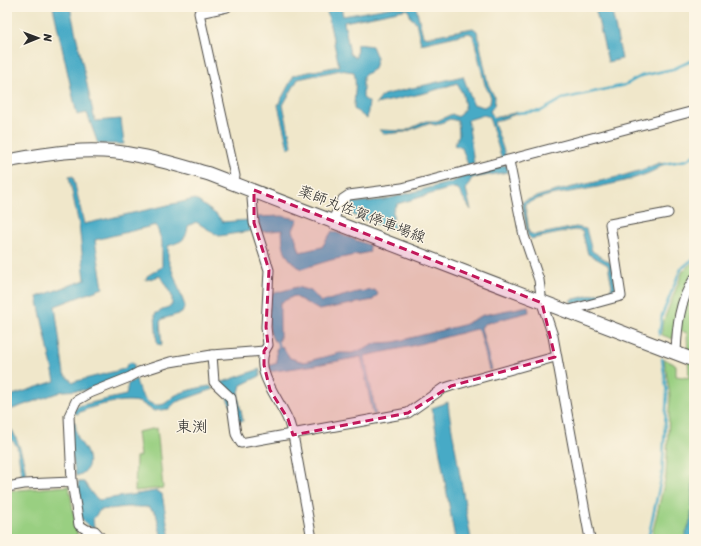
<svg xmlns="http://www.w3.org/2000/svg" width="701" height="546" viewBox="0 0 701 546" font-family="Sriracha,'Klee One',sans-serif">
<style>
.green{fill:#99cf81;stroke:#627d56}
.water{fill:#46aac6;stroke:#386a78}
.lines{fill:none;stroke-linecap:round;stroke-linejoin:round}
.stream{stroke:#46aac6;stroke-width:2.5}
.street-casing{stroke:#494743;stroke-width:11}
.secondary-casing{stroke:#494743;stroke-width:15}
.street{stroke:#fff;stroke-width:9}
.secondary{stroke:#fff;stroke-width:13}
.marked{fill:#c2185b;fill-opacity:0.2;stroke:#c2185b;stroke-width:3;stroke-dasharray:8 5;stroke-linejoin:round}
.labels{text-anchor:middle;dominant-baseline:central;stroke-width:3;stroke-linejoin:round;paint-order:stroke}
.street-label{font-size:15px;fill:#2b2b2b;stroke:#fcf5e5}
.neighbourhood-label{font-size:16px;fill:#2b2b2b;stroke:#fcf5e5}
</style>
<rect width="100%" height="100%" fill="#fcf5e5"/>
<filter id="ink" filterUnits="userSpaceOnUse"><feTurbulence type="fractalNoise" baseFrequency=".025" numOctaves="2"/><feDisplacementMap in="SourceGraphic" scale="8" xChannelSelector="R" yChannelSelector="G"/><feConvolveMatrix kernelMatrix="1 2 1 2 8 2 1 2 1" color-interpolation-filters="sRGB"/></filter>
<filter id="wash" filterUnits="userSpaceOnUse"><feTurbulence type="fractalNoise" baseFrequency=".012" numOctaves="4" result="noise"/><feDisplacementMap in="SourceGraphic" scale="16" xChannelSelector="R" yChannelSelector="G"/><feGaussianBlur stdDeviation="0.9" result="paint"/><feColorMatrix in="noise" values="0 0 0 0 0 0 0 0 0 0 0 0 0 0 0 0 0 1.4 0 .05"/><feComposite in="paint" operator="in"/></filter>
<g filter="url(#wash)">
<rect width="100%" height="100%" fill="#f0e7ca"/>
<!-- green -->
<g class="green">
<polygon points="694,261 694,461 691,520 684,539 651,539 666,476 670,395 664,359 676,365 676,376 689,378 687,333 674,328 673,339 662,335 662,325 683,271"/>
<polygon points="157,428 163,488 135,491 136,457 140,456 137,432"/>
<polygon points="69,486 78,539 10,539 7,521 7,491"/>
</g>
<!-- water -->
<g class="water">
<polygon points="53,7 70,7 95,121 121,119 124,144 98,144 87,113 77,115"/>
<path d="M326,7H341L343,16L394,7H416L423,36L427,37L473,28L477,31L488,84L495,98L494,106L490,111L494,118L518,112L519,113L494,122L506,157L502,159L489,117L484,115L468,120L474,164L468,165L462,148L454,145L459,135L458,121L450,119L436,125L428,123L405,132L385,134L379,130L405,131L426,121H437L452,114L458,117L465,108L463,95L457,83L429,92L376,104L383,95L463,76L473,104L484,107L490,103L491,97L485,85L473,35L469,33L421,44L416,22L411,18L408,9L344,22L350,54L356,58L357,44L372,46L377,58L374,69L363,76V98L369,102L367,119L354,109C354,95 357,87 354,72L340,70L298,79L283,105L292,146L288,148L278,105L294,75L339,66Z"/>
<polygon points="595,7 611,7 622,59 608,62"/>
<path d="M659,163L664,164C646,181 576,191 551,195C542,197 533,201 525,204L529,233L535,235L576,227L586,229L592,251L611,263L616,287L614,294L573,304L570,300L610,291L612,286L608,265L588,254L582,231L574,230L531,239L528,236L522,202C566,184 615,183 659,163Z"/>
<polygon points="507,165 508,172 472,178 466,189 471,210 457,188 448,189 397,204 393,210 394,229 385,228 353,215 351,203 383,200 452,182 471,173"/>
<path d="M73,176L84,224L195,199L217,215L223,222L249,220L251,231L219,236L196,222L188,226C186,242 181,241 168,246V259L185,306L182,313L162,319L160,322L162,345L157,344L155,314L172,305V296L160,276L146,280L147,276L162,267V242L156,225L95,240L103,288L55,306L64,374L73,382L124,369L130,362L134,364V372L85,390L63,391L7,411V397L55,381L37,297L85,280L79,225L69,177Z"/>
<path d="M282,216L298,219L293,230L300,252L322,247L332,231L369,245L370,252L331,260L301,269C284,257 283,250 282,230L260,232L257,217Z"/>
<path d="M297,287L311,291L321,302L357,292L375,290L378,294L373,300L319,310L294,296L280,303V340L274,341C266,329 268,308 271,294Z"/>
<polygon points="528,306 529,312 484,324 481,328 492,370 489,370 480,332 476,329 408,347 365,356 376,414 373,415 361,357 316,365 269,372 268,366 277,363 276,349 282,346 290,358 304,362 340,353 352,353 377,343 394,342 463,325 483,315"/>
<polygon points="260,369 260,376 241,385 238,396 243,421 238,422 220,383"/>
<path d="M136,379C138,391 147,410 164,404C168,402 172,397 176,395C187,390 198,388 210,386L214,389L176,402L169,409L154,411C150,409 145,405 141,403C127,397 89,406 77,414L73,412L77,406L126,395L128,384Z"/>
<polygon points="448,402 449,412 471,539 455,539 432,408"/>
<path d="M70,422H75C76,427 76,433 78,438C79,441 81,443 83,446C91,457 92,472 76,476L71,452Z"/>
<path d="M7,430H12C20,445 25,462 26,479H22L17,446L7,435Z"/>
<polygon points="694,461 694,539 684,539 691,519"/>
<polygon points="78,482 84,482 93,495 99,500 156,491 162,494 170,539 162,539 156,513 148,507 126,507 100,510 93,519 94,528 89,526 80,518"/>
</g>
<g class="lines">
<!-- stream -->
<g class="stream">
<polyline points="516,113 541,111 562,99 625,85 641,76 673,69 691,61 694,62"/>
<polyline points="664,164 687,160 694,155"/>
<polyline points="659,335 662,315 681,269 694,258"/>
<polyline points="277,341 279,347"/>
<polyline points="648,539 662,474 667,393 662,359"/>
</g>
</g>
</g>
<g filter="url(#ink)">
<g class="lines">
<!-- street casing -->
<g class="street-casing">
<g id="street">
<polyline points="227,7 199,13 235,176 233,182"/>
<polyline points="509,161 524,236 539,280 542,303 553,336 590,539"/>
<path d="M254,190L252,198L254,223L269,270L266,327L268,345C251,369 279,398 288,420C290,424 291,430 293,435L312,539"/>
<polyline points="333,220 343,199 349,195 402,188 694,111"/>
<polyline points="566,311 621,296 610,224 668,213"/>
<path d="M676,353C677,327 679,301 694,279"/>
<polyline points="212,355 214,382 231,398 236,434 241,443 408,413 442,389 451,386 555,357"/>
<polyline points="7,487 24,484 72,482"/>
<polyline points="102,539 95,531 87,530 79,525 72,482 69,416 76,401 90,393 130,377 139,372 170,362 212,355 264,351"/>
</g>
</g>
<!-- secondary casing -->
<g class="secondary-casing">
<path id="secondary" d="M7,161C49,153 92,146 135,155C160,159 184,167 209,174L694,360"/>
</g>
<!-- street -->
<use href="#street" class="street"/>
<!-- secondary -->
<use href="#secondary" class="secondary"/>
</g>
</g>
<!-- marked area -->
<path class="marked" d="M254,190L542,303L555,357L451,386L408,413L293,435L288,419L270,390L264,365V351L268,345L266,327L269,270L254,223Z"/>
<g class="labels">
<!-- street labels -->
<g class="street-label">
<text transform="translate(362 214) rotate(21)">薬師丸佐賀停車場線</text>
</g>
<!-- neighbourhood labels -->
<g class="neighbourhood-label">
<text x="192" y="426">東渕</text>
</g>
</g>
<!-- margin -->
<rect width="701" height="546" fill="none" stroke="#fcf5e5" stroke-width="24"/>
<!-- north arrow -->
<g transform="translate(38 38) rotate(89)" stroke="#fcf5e5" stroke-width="3" paint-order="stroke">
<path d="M0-3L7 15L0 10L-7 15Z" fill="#2b2b2b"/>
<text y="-6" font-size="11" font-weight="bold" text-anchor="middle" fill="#2b2b2b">N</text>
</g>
</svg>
